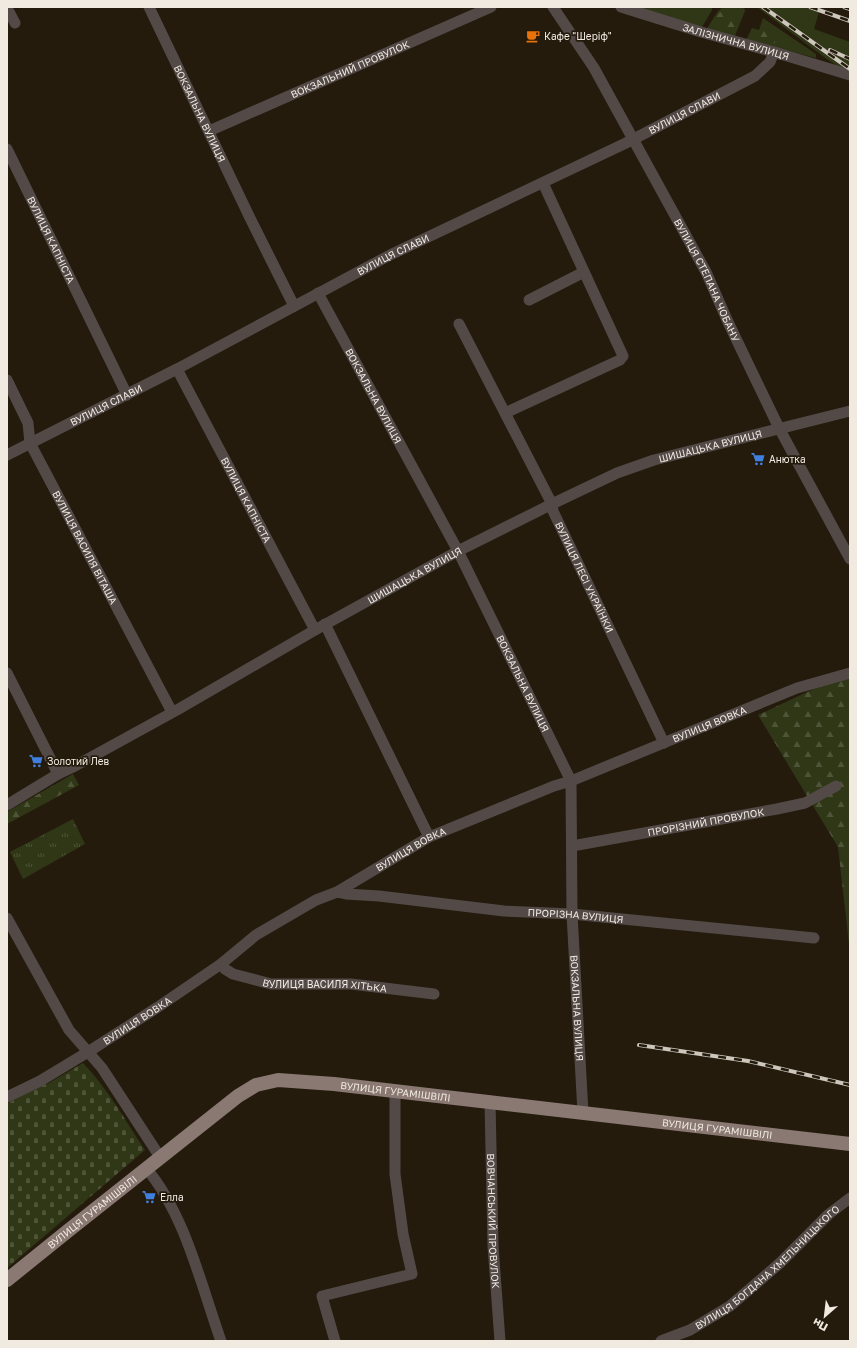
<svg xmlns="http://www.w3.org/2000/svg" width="857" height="1348" viewBox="0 0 857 1348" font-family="'Golos Text',sans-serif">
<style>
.grass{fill:#303717}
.forest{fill:url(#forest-firs)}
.cemetery{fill:url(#cemetery-stones)}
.park{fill:url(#park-tufts)}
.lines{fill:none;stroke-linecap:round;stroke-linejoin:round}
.minor{stroke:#534a48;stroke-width:11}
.major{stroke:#8a7873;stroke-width:14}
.rail-casing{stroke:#ccc6bc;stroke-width:4}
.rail{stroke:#241b0d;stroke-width:2.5;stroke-dasharray:8;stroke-linecap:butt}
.labels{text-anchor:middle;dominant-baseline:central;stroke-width:3.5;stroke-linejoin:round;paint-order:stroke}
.poi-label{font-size:10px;fill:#f0eae1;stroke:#241b0d;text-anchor:start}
.street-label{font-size:10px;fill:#f0eae1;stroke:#241b0d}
</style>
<defs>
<pattern id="forest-firs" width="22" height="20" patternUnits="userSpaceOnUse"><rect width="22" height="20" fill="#303717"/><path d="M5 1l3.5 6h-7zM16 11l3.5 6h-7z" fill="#4e5438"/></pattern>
<pattern id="cemetery-stones" width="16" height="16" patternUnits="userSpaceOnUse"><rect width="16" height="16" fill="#303717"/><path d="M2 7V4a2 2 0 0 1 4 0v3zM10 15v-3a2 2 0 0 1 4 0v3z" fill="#4e5438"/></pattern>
<pattern id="park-tufts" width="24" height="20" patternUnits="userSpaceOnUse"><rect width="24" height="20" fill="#303717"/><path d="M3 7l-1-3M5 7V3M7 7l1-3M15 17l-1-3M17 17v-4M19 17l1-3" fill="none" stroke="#4e5438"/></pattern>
</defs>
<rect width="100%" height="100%" fill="#241b0d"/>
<!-- grass -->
<g class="grass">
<polygon points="637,7 712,7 712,10 701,29"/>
<polygon points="723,7 744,7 745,11 734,38 706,30 718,11"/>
<polygon points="757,7 804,7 819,12 814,29 850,42 850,70 837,66 824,57"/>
<polygon points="763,18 816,54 816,58 746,40 752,28 759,30"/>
</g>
<!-- forest -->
<g class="forest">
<path d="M727,8L738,12C740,19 737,25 732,30H727L714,21L719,13Z"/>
<path d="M770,26C780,31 777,32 777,41L773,44L761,41L757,34L765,28Z"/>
<polygon points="850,672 850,944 849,944 838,847 758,715"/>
<polygon points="73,774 79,785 7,824 7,812"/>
</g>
<!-- cemetery -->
<path class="cemetery" d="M83,1063C109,1090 124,1119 145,1150L7,1268V1104L33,1089L49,1083Z"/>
<!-- park -->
<polygon class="park" points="73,819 85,844 23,879 10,852"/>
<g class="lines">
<!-- minor -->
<g class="minor">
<path id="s1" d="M149,7L250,218L294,306"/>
<path id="s2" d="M553,7L594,68L706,272L728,322L779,428L850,559"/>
<path id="s3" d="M621,7L701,32L774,52L850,75"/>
<polyline points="7,8 15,23"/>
<path id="s4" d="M209,131L491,7"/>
<path id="s5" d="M7,149L127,395"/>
<path id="s6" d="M318,293L458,551L571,781L572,914L583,1113"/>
<polyline points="529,300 584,272"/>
<path id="s7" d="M459,324L552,504L553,511L664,743"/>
<path id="s8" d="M177,369L315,630"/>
<path id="s9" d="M7,380L28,423L30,443L172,712"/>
<polyline points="505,413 620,360 623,356 543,183"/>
<path id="s10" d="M7,455L177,369L390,255L626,143L755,76L770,62L774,52"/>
<polyline points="325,624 429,837"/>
<polyline points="7,673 58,774"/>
<path id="s11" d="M7,805L58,774L75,766L177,710L315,630L458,551L552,504L617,473L654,460L850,411"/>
<path id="s12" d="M572,846L777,809L805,803L836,786"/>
<path id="s13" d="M337,892L346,894L379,896L504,911L572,914L814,938"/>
<polyline points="7,918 69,1030 102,1068 160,1157"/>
<path id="s14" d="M221,964L225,969L233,974L271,984H351L434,994"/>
<path id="s15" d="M7,1097L40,1081L88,1052L158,1007L221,964L256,935L316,900L337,892L429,837L554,786L571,781L797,688L850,673"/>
<path id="s16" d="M490,1101L493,1246L500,1341"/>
<path d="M146,1168C185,1214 201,1285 221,1341"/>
<polyline points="335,1341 322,1296 412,1274 403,1234 395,1174 395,1090"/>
<path id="s17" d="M661,1341L690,1330L730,1306L780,1263L829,1214L850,1198"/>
</g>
<!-- major -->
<path class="major" id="s18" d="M7,1280L69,1230L238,1096L256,1085L278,1080L334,1084L850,1144"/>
<!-- rail casing -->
<g class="rail-casing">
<g id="rail">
<polyline points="763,7 850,69"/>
<polyline points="810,7 850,21"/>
<polyline points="844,7 850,9"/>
<polyline points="830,50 850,59"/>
<polyline points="639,1045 748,1061 850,1085"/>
</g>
</g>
<!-- rail -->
<use href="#rail" class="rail"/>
</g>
<!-- icons -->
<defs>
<g id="cafe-bare" transform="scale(1.08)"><path d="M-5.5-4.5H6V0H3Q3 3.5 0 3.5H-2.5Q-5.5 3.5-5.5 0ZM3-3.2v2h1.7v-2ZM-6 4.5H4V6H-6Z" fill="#e8710a" stroke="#241b0d" stroke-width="2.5" paint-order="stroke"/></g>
<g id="supermarket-bare" transform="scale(1.08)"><path d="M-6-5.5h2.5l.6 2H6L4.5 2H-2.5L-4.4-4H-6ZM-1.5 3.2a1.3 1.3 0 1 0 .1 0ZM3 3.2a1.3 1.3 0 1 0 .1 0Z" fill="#3f7fe0" stroke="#241b0d" stroke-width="2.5" paint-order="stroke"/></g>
</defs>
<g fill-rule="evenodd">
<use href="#cafe-bare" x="533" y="36"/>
<use href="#supermarket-bare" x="758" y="459"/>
<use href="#supermarket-bare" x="36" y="761"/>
<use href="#supermarket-bare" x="149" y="1197"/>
</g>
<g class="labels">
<!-- poi labels -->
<g class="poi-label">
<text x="544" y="36">Кафе "Шеріф"</text>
<text x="769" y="459">Анютка</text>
<text x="47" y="761">Золотий Лев</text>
<text x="160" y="1197">Елла</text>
</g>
<!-- street labels -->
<g class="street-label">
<text stroke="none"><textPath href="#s3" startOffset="120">ЗАЛІЗНИЧНА ВУЛИЦЯ</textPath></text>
<text stroke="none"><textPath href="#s4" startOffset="154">ВОКЗАЛЬНИЙ ПРОВУЛОК</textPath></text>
<text stroke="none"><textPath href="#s10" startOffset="759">ВУЛИЦЯ СЛАВИ</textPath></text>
<text stroke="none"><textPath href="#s1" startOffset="118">ВОКЗАЛЬНА ВУЛИЦЯ</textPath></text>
<text stroke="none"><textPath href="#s5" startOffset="101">ВУЛИЦЯ КАПНІСТА</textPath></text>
<text stroke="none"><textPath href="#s10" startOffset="435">ВУЛИЦЯ СЛАВИ</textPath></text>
<text stroke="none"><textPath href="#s2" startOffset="314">ВУЛИЦЯ СТЕПАНА ЧОБАНУ</textPath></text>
<text stroke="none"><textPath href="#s6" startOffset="117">ВОКЗАЛЬНА ВУЛИЦЯ</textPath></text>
<text stroke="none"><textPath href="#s10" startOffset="111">ВУЛИЦЯ СЛАВИ</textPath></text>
<text stroke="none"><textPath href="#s11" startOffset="792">ШИШАЦЬКА ВУЛИЦЯ</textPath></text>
<text stroke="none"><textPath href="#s8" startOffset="148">ВУЛИЦЯ КАПНІСТА</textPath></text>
<text stroke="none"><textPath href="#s9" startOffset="186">ВУЛИЦЯ ВАСИЛЯ ВІТАША</textPath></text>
<text stroke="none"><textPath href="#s11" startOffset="468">ШИШАЦЬКА ВУЛИЦЯ</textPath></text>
<text stroke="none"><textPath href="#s7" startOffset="283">ВУЛИЦЯ ЛЕСІ УКРАЇНКИ</textPath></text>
<text stroke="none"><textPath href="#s6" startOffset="441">ВОКЗАЛЬНА ВУЛИЦЯ</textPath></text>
<text stroke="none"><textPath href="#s15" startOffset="799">ВУЛИЦЯ ВОВКА</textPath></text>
<text stroke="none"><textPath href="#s12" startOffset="136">ПРОРІЗНИЙ ПРОВУЛОК</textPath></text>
<text stroke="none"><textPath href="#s15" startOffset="475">ВУЛИЦЯ ВОВКА</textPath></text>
<text stroke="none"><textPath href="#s13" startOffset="240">ПРОРІЗНА ВУЛИЦЯ</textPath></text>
<text stroke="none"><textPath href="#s14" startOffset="109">ВУЛИЦЯ ВАСИЛЯ ХІТЬКА</textPath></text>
<text stroke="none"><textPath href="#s6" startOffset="777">ВОКЗАЛЬНА ВУЛИЦЯ</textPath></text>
<text stroke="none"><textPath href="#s15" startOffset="151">ВУЛИЦЯ ВОВКА</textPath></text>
<text stroke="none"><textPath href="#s18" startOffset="457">ВУЛИЦЯ ГУРАМІШВІЛІ</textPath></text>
<text stroke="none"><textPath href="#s18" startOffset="781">ВУЛИЦЯ ГУРАМІШВІЛІ</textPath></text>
<text stroke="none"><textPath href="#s18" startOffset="109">ВУЛИЦЯ ГУРАМІШВІЛІ</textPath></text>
<text stroke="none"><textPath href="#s16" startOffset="120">ВОВЧАНСЬКИЙ ПРОВУЛОК</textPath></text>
<text stroke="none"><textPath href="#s17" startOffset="131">ВУЛИЦЯ БОГДАНА ХМЕЛЬНИЦЬКОГО</textPath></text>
</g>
</g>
<!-- border -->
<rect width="857" height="1348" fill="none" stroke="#f0eae1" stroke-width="16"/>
<!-- north arrow -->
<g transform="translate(825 1316) rotate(208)" stroke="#241b0d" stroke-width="3" paint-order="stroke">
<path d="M0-3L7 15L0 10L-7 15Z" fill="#f0eae1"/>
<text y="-6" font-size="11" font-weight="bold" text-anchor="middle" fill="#f0eae1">Пн</text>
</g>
</svg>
